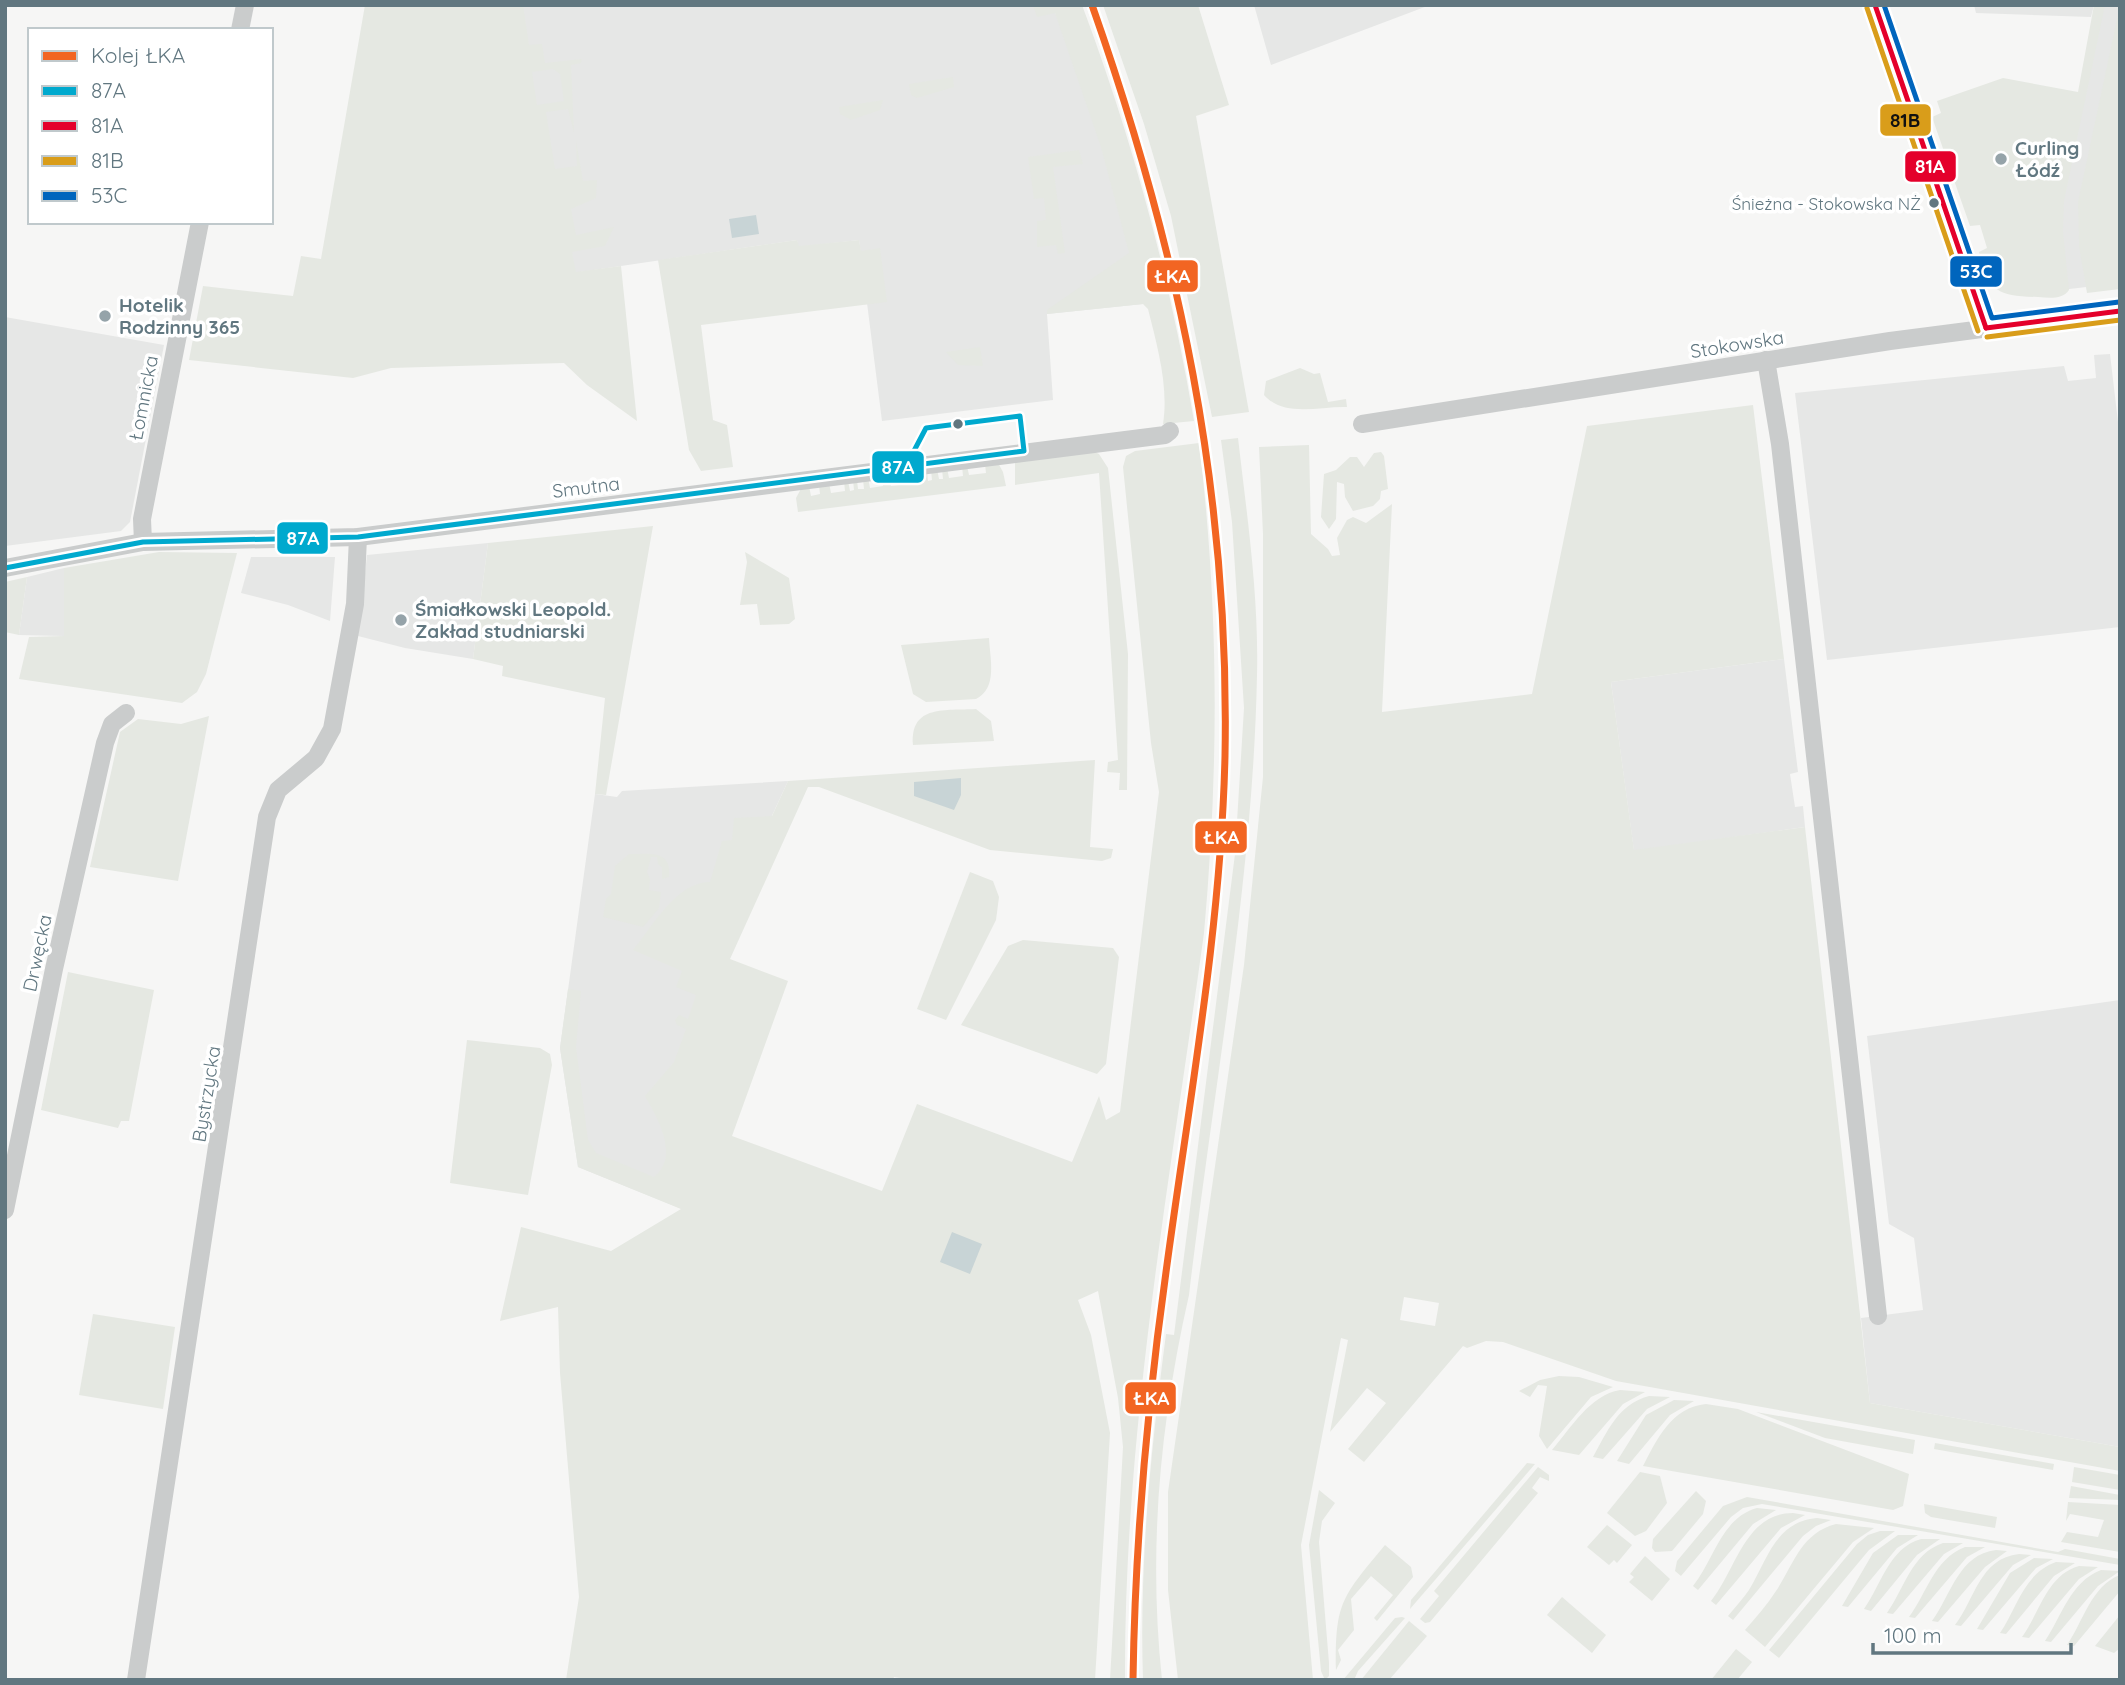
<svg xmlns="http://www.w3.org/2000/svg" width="2125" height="1685" viewBox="0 0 2125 1685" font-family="Quicksand,sans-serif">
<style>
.built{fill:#e6e7e6}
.green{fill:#e5e8e2;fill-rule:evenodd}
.water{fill:#c8d4d6}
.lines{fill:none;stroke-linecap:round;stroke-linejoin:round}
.minor{stroke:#cacccc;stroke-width:18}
.bus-1-casing{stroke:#fff;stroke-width:10}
.bus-2-casing{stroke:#fff;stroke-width:10}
.bus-3-casing{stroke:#fff;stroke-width:10}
.bus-4-casing{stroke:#fff;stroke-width:10}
.bus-1{stroke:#00a9ce;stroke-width:5}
.bus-2{stroke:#e4002b;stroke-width:5}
.bus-3{stroke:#d99d1a;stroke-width:5}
.bus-4{stroke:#0065bd;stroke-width:5}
.rail-1-casing{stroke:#fff;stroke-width:12}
.rail-1{stroke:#f26522;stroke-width:7}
.poi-dot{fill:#95a3a9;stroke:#fff;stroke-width:2.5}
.bus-dot{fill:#617780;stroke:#fff;stroke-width:2.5}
.labels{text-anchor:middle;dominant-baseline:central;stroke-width:7;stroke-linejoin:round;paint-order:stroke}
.bus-label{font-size:17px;fill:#617780;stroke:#fff;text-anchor:end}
.poi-label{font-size:19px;font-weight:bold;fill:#617780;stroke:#fff;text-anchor:start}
.street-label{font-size:19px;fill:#617780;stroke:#fff}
.line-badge{stroke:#fff;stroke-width:2.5}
.badge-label{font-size:19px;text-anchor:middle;font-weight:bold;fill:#fff}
.pale-badge-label{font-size:19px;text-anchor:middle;font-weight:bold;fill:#111}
</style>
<rect width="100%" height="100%" fill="#f6f6f5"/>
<!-- built -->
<g class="built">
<polygon points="514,5 1052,5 1083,80 1116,188 1143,304 1047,314 1053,400 882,421 859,240 798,247 797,240 560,275"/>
<polygon points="1254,5 1430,5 1271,65"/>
<polygon points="1974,5 2094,5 2091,17 1976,13"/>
<polygon points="2101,5 2120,5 2120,283 2061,290 2056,217"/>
<polygon points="5,317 164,345 130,522 121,531 5,546"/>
<polygon points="2110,354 2120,439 2120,627 1827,660 1795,393 2064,366 2068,381 2096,378 2094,355"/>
<polygon points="488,543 473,659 405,648 358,636 367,555"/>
<polygon points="251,557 335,557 330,621 288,605 241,593"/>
<polygon points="64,568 64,636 19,635 27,577"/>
<polygon points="1784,659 1798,772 1790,774 1795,807 1803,806 1805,827 1634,851 1611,682"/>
<polygon points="788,781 708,954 682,1209 578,1167 560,1048 595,794 617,797 622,791"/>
<polygon points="2120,1000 2120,1447 1870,1403 1861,1318 1923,1310 1914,1238 1889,1224 1867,1036"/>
</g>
<!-- green -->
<g class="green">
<path d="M365,5H523L529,45L542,44L545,63L582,59L581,63L571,65L574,133L568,109L546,112L555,169L577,166L576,141L583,181L597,180L596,198L571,209L576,235L614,227L605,246L572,252L576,272L621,266L637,421L587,385L564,363L391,368L353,378L189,360L203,286L293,296L301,256L321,259ZM553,69L560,74L564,101L537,105L532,72Z"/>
<path d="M1033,5H1082C1133,141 1170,278 1194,421L1163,424C1169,387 1157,345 1148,309L1143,304L1047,314V310L1129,253L1101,147L1055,13L1037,17Z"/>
<polygon points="1103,5 1198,5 1229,105 1196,116 1249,412 1212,417 1171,216 1144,124"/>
<path d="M2094,5H2105L2064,201L2063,231L2069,290C2062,300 2049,298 2038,297C1998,296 1990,293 1979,252L1987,248L1980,225L1970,226L1932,117L1941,113L1937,101L2003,78L2078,92Z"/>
<polygon points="2120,5 2120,289 2087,293 2079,246 2078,202"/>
<polygon points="953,77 954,87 917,98 911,95 909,84"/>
<polygon points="883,100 880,110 851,120 840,114 839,107"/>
<polygon points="1079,150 1083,164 1053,167 1065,253 1058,254 1056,245 1037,247 1037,221 1046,220 1044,198 1034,199 1028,157"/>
<polygon points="797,240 799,246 859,240 861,251 880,248 887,302 701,325 713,420 727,425 733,467 701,471 689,450 658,260"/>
<polygon points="980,347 983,366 958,365 946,352"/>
<path d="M1300,368L1314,374L1320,373L1328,402L1346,399L1347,407C1320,406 1284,418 1264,395L1266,381Z"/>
<path d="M1753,405L1784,659L1611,682L1634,850L1805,827L1870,1403L2120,1447V1471L1616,1381L1503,1342L1486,1341L1467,1348L1463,1346L1364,1462L1348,1449L1386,1403L1367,1388L1330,1432L1348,1340L1341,1338L1301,1545L1313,1680H1178L1168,1590V1492L1244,965L1263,777V534L1259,447L1309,445L1311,534L1328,549L1332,556L1340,555L1337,538L1347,520L1353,517L1366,523L1392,504L1382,712L1532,694L1587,426ZM1404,1297L1439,1303L1435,1326L1400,1320Z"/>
<path d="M1238,438C1247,516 1259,596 1257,675C1253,883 1213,1088 1189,1295C1160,1423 1148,1549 1162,1680H1143C1139,1564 1151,1449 1166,1334L1174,1335L1235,854L1244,708L1232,522L1221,440Z"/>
<path d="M1199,443C1219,608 1219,767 1204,933C1170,1181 1124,1429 1125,1680H1110L1123,1447L1118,1398L1098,1291L1078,1300L1091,1335L1110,1433L1095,1680H914L894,1677L893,1680H566L579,1597L560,1373L558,1307L500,1321L521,1227L611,1251L681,1209L578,1167L560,1048L568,989L581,991L576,1047L588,1140L596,1153L654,1177C680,1156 658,1119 645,1096L674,1062L686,1029L677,1025L675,1020L679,1015L688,1019L696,995L676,987L682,971L633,950C653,926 676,882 710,882L722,841L732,840L734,818L772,816L788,781L1095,760L1090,847L1113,849L1111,858L1102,861L990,850L819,787H808L730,959L788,981L732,1136L882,1191L917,1104L1072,1162L1099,1096L1106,1120L1120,1112L1159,792L1151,743L1123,467L1126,456L1135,451Z"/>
<polygon points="1091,450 1099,454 1108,468 1128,654 1127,790 1119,790 1120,773 1107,772 1108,762 1118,760 1099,473 1015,485 1015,460"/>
<polygon points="1381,452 1384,456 1388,489 1381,491 1380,499 1373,506 1353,511 1345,497 1344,484 1337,482 1336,519 1329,529 1321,517 1324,474 1336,470 1350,457 1357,457 1364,467 1374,453"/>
<polygon points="998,463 1003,472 1006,486 798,512 796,498 802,487 809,486 811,496 820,494 819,485 829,483 831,493 845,491 844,481 848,481 850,491 854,490 853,480 857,480 858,489 864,489 863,479 868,478 870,488 883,486 882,477 889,476 891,486 923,482 922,471 927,471 928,481 932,480 931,470 937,469 939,479 943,479 942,469 947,468 949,478 963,476 962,466 967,466 969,475 986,473 985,464"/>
<polygon points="653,526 606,795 595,794 605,698 502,676 503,666 473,659 488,543"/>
<polygon points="159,552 237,553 206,674 197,692 182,703 19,679 29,637 64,636 64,568"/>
<polygon points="745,552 789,578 795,619 789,624 760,625 757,604 740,605 747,562"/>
<polygon points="27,577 19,635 5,632 5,582"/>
<path d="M989,638C990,659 998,688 976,699L926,702L913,694L901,645Z"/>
<path d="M976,709L991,721L994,741L913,745C910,704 946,711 976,709Z"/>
<polygon points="209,716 178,881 90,867 120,732 138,719 181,724"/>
<path d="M629,854C649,854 672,849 669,877L662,879V867L658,864L657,857H651L647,872L650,879L649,890L661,892L659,908L643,927L603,917L606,899L611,894L615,866Z"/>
<polygon points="970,872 993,881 999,897 996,920 946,1020 917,1009"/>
<polygon points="1023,940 1113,948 1119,957 1106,1064 1097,1074 961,1025 1008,946"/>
<polygon points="68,972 154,990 129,1121 121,1121 118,1128 41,1110"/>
<polygon points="467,1040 540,1048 550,1054 552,1065 528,1195 450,1183"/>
<polygon points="93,1314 175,1327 163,1409 79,1395"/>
<polygon points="1559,1376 1579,1377 1613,1387 1591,1397 1547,1449 1539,1436 1547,1386 1538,1385 1530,1397 1519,1391 1540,1380"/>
<path d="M1620,1390L1645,1392L1623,1404L1579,1455L1552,1450C1571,1428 1590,1395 1620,1390Z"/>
<path d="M1649,1396L1670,1397L1647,1409L1603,1459L1593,1457C1607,1432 1618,1404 1649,1396Z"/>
<polygon points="1674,1400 1694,1401 1670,1415 1629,1464 1617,1461 1646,1415"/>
<path d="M1706,1404L1738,1409L1909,1474L1903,1506L1893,1510L1643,1466C1657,1439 1672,1407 1706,1404Z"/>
<polygon points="1756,1412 1915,1440 1913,1454 1825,1438"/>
<polygon points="1935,1443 2054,1464 2053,1470 1934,1449"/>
<polygon points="1527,1463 1535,1464 1410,1609 1411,1600"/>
<polygon points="1538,1467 1549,1475 1549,1481 1540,1477 1532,1488 1538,1493 1430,1622 1425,1623 1420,1619 1439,1596 1434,1591"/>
<polygon points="2074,1467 2120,1475 2120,1490 2072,1482"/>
<polygon points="1640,1472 1660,1476 1667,1503 1646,1531 1635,1536 1607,1513"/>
<polygon points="2071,1486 2120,1495 2120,1500 2069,1498"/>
<polygon points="1319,1490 1335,1503 1322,1521 1319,1542 1329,1663 1329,1676 1325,1680 1321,1671 1309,1545"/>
<polygon points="1696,1491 1706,1501 1703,1514 1672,1551 1655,1552 1652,1548 1653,1539"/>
<polygon points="1747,1497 2058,1552 2065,1549 2120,1559 2120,1565 1762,1504 1743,1508 1731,1517 1681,1576 1675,1571 1677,1561 1723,1506"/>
<polygon points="2068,1502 2120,1505 2120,1552 2061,1542 2067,1532 2098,1537 2104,1520 2070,1514 2066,1521"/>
<polygon points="1924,1504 1997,1517 1995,1528 1931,1517 1925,1513"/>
<path d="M1757,1508L1776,1510L1753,1524L1698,1590L1693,1586C1714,1560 1721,1518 1757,1508Z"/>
<path d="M1793,1513L1805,1515L1781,1528L1716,1605L1711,1601C1736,1570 1745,1513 1793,1513Z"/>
<path d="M1817,1518L1831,1520L1816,1526L1803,1536L1733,1620L1728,1616C1735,1607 1743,1599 1749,1590C1768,1559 1775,1522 1817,1518Z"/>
<path d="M1836,1524L1874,1528L1853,1542L1765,1647L1745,1630C1756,1617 1767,1605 1776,1591C1794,1564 1801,1533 1836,1524Z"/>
<polygon points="1607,1525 1632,1545 1617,1563 1614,1560 1609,1565 1587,1547"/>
<polygon points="1880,1531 1895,1531 1869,1550 1779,1658 1769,1650 1857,1544 1868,1535"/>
<polygon points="1898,1535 1918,1535 1897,1548 1848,1607 1842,1606 1873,1553"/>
<path d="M1921,1539H1940L1917,1555L1871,1611L1864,1609C1881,1585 1889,1548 1921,1539Z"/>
<path d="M1943,1543H1963L1944,1554L1893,1614L1887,1613C1904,1589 1912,1553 1943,1543Z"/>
<path d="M1385,1545L1411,1567L1413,1577L1377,1621L1374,1618L1393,1595L1371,1576L1351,1599L1354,1630L1338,1650L1341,1660L1336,1670C1335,1602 1342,1597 1385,1545Z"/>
<path d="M1965,1547H1985L1967,1557L1915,1618L1909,1617C1927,1593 1934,1559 1965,1547Z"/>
<path d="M1996,1550L2007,1551L1985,1567L1938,1622L1932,1621C1951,1595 1959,1554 1996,1550Z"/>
<path d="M2019,1554L2031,1555L2013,1565L1961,1626L1955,1625C1975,1599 1980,1558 2019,1554Z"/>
<polygon points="1645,1556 1670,1579 1652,1601 1629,1582 1634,1577 1630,1574"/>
<polygon points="2034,1558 2053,1559 2036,1568 1983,1630 1977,1629 2010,1573"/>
<path d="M2056,1562L2075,1563L2054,1576L2006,1634L2000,1633C2017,1608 2024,1573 2056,1562Z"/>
<path d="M2079,1566L2098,1567L2079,1579L2029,1638L2022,1637C2040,1612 2047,1575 2079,1566Z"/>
<path d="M2101,1570L2120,1571L2098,1586L2051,1642L2045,1641C2062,1616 2070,1582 2101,1570Z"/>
<path d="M2120,1575V1591L2074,1646L2067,1645C2083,1622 2091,1586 2120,1575Z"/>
<polygon points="1562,1597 1606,1635 1592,1653 1547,1615"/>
<polygon points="2120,1615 2120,1648 2114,1653 2095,1646"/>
<polygon points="1402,1617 1405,1618 1358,1671 1354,1680 1343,1680 1395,1618"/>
<polygon points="1409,1621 1427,1636 1389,1680 1361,1680"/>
<polygon points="1736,1649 1752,1662 1737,1680 1711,1680"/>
</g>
<!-- water -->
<g class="water">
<polygon points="756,215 759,234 732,238 729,219"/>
<polygon points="961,778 961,795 954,810 914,796 914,782"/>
<polygon points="952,1232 982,1244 970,1274 940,1262"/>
</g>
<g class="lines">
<!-- minor -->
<g class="minor">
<polyline points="1875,5 1986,328"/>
<polyline points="240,30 245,5"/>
<polyline points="1766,360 1780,444 1878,1316"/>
<polyline points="1362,424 1890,341 2120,311"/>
<polyline points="143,542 142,519 200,222"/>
<polyline points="5,568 143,542 358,537 1165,435 1170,431"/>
<polyline points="5,1210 54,969 105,743 112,724 126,713"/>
<polyline points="136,1680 267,817 278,790 316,758 332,729 355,604 358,537"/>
</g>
<!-- bus-1 casing -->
<g class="bus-1-casing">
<polyline id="bus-1" points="5,568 143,542 358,537 1024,451 1020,416 926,428 906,466"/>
</g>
<!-- bus-2 casing -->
<g class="bus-2-casing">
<g id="bus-2">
<polyline points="1875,5 1986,328"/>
<polyline points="1986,328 2120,311"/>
</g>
</g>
<!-- bus-3 casing -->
<g class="bus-3-casing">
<g id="bus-3">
<polyline points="1867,8 1978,331"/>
<polyline points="1987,337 2120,320"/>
</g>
</g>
<!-- bus-4 casing -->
<g class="bus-4-casing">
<polyline id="bus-4" points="1884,5 1992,318 2119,302"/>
</g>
<!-- bus-1 -->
<use href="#bus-1" class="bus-1"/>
<!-- bus-2 -->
<use href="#bus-2" class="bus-2"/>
<!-- bus-3 -->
<use href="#bus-3" class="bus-3"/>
<!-- bus-4 -->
<use href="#bus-4" class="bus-4"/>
<!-- rail-1 casing -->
<g class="rail-1-casing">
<path id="rail-1" d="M1092,5C1179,252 1230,493 1225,756C1221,929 1189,1101 1166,1272C1147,1408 1135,1543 1133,1680"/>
</g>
<!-- rail-1 -->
<use href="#rail-1" class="rail-1"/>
</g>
<!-- markers -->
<g class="poi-dot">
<circle cx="2001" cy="159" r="7"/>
<circle cx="105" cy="316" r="7"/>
<circle cx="401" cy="620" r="7"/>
</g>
<g class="bus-dot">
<circle cx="1934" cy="203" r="6"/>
<circle cx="958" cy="424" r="6"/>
</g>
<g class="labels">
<!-- bus labels -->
<g class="bus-label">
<text x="1921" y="203">Śnieżna - Stokowska NŻ</text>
</g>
<!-- poi labels -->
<g class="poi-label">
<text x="2015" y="148">Curling<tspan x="2015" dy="22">Łódź</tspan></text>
<text x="119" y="305">Hotelik<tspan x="119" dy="22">Rodzinny 365</tspan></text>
<text x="415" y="609">Śmiałkowski Leopold.<tspan x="415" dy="22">Zakład studniarski</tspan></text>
</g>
<!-- street labels -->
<g class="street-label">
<text transform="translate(1737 344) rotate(-9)">Stokowska</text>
<text transform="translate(143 398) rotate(-79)">Łomnicka</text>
<text transform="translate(586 487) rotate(-7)">Smutna</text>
<text transform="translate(37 953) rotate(-78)">Drwęcka</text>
<text transform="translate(206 1094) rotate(-81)">Bystrzycka</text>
</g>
</g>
<g class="line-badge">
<rect x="1879" y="103" width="53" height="34" rx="7" fill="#d99d1a"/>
<rect x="1904" y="150" width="53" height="33" rx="7" fill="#e4002b"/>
<rect x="1949" y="255" width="54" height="33" rx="7" fill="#0065bd"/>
<rect x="1146" y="259" width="53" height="34" rx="7" fill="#f26522"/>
<rect x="871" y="450" width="54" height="34" rx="7" fill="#00a9ce"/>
<rect x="276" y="521" width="53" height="34" rx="7" fill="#00a9ce"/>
<rect x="1194" y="820" width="54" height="34" rx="7" fill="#f26522"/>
<rect x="1124" y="1381" width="53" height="34" rx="7" fill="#f26522"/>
</g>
<g class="badge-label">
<text x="1930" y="173">81A</text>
<text x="1976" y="278">53C</text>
<text x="1172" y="283">ŁKA</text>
<text x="898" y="474">87A</text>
<text x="303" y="545">87A</text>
<text x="1221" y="844">ŁKA</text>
<text x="1151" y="1405">ŁKA</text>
</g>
<g class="pale-badge-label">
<text x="1905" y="127">81B</text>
</g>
<!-- border -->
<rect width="2125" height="1685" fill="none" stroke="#617780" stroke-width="14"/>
<!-- legend -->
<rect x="28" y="28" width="245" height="196" fill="#ffffff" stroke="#c0c9cc" stroke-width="2"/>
<rect x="42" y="51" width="35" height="10" fill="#f26522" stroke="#c0c9cc" stroke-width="2"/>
<text x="91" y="63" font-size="21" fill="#617780">Kolej ŁKA</text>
<rect x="42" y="86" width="35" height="10" fill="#00a9ce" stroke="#c0c9cc" stroke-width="2"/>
<text x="91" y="98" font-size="21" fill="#617780">87A</text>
<rect x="42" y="121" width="35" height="10" fill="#e4002b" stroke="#c0c9cc" stroke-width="2"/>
<text x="91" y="133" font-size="21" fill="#617780">81A</text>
<rect x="42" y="156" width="35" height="10" fill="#d99d1a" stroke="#c0c9cc" stroke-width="2"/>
<text x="91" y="168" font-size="21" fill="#617780">81B</text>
<rect x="42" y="191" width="35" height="10" fill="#0065bd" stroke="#c0c9cc" stroke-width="2"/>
<text x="91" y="203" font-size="21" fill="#617780">53C</text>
<!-- scale -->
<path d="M1873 1643v10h198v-10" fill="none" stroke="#617780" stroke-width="3.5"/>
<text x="1884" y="1643" font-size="21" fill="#617780" stroke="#ffffff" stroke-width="5" paint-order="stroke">100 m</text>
</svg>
